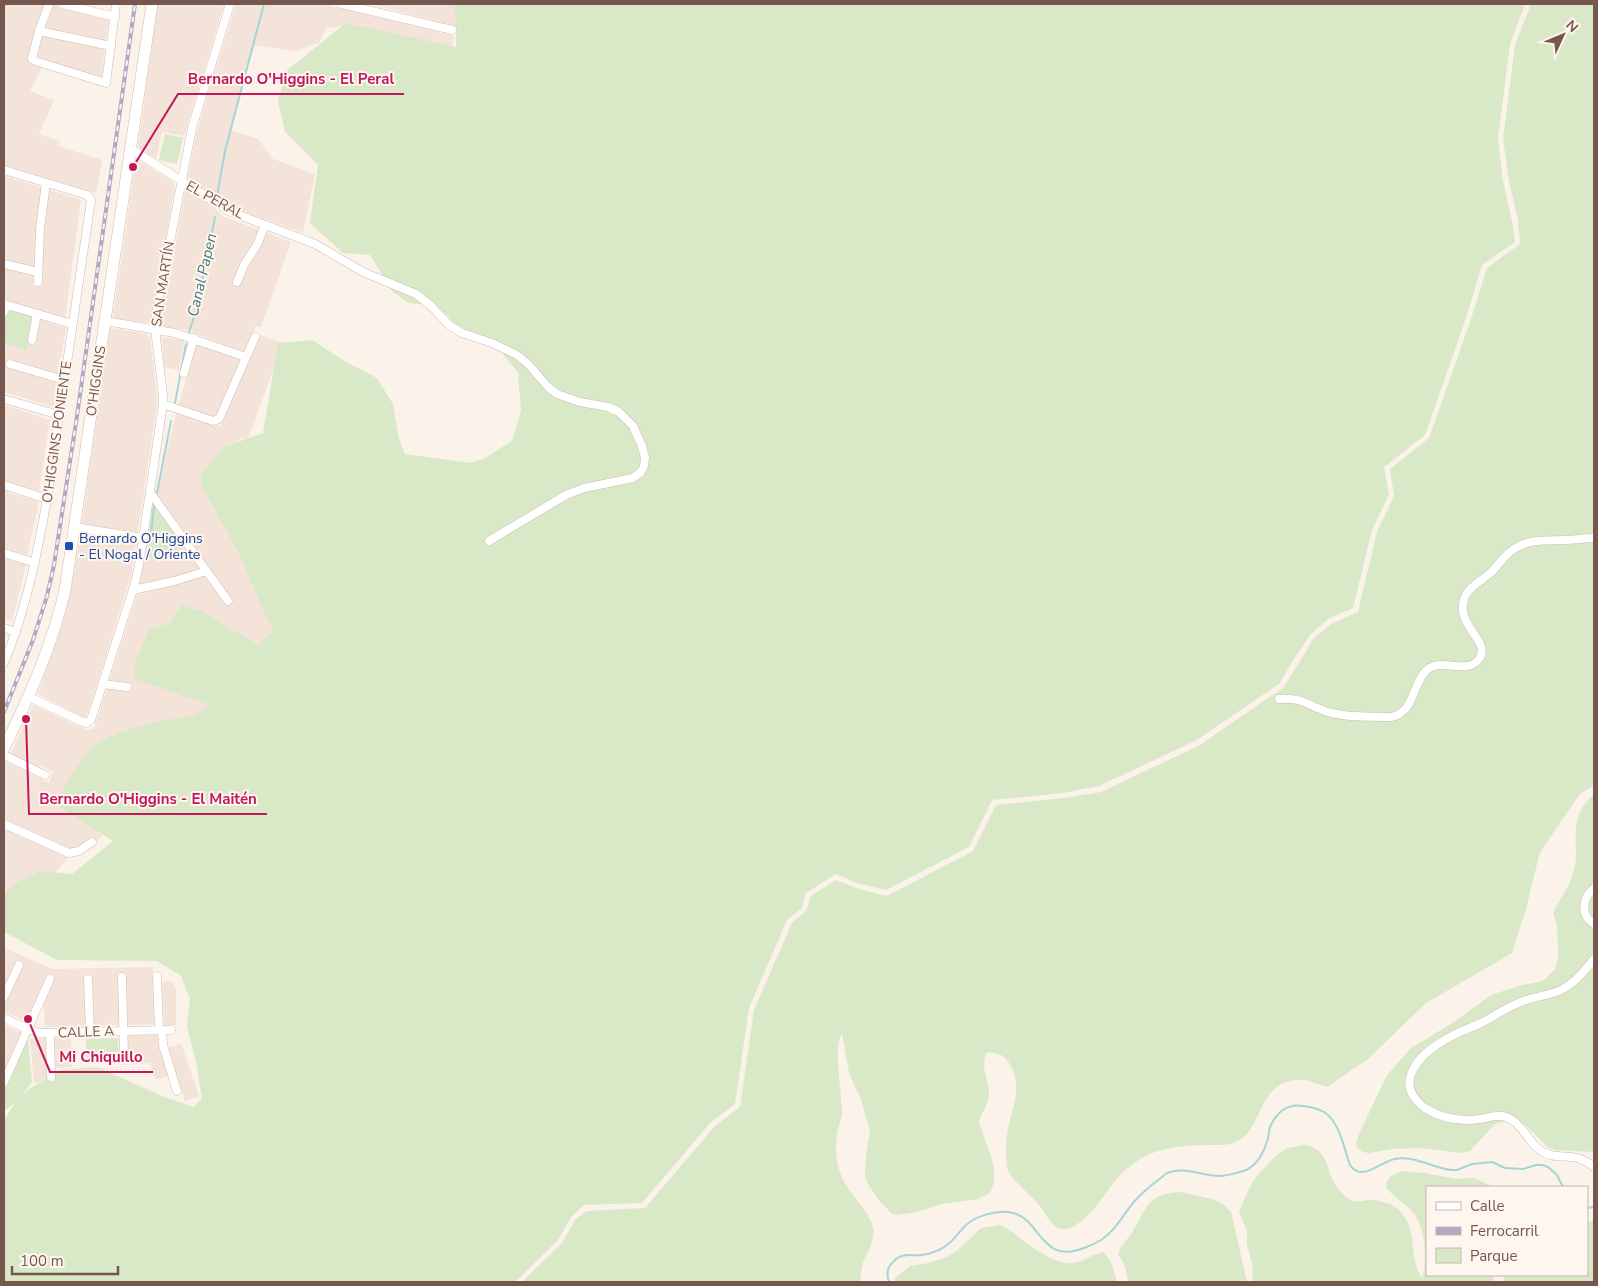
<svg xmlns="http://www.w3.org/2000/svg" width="1598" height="1286" viewBox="0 0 1598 1286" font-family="'Nunito Sans',sans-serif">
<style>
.residential{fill:#f3e3d8}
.green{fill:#d9e9c8}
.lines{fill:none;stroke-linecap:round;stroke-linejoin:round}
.stream{stroke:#a5d5d6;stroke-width:2}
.street-casing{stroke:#cfbbb2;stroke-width:9}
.secondary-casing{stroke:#d2bab0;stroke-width:12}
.street{stroke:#fff;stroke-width:8}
.secondary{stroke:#fff;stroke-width:11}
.rail-casing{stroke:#b3a7c6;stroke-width:4}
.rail{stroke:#fef6ef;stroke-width:2;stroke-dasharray:5.5;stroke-linecap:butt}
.transit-dot{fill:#1a4fb4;stroke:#fef6ef;stroke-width:2}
.labels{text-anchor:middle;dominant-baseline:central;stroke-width:4;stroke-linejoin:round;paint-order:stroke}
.street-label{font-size:14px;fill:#75574e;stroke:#fef6ef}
.transit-label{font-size:14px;fill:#164399;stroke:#fef6ef;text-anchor:start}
.water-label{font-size:15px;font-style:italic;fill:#427779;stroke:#fef6ef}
.leader{fill:none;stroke:#c2185b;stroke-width:2}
.callout-dot{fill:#c2185b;stroke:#fef6ef;stroke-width:2}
.callout-label{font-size:15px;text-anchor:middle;font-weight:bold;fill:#c2185b;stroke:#fef6ef;stroke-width:4;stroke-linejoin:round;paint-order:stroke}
</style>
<rect width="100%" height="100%" fill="#fbf2e9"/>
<!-- residential -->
<g class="residential">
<polygon points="4,4 46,4 35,31 28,63 42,67 30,91 54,100 39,134 60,141 58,146 102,160 96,193 4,165"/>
<polygon points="55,4 109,18 105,42 44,29 47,18 52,5"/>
<polygon points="158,4 224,4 184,136 162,132 156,159 138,147"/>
<polygon points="236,4 323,4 454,36 452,46 346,26 326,28 320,42 297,51 253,45 230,130 258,139 273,159 315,174 303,233 233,208 190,180 188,177 196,136 204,107"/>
<polygon points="374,4 460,4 457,27 375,5"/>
<polygon points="43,35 105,48 101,79 36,59 35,56 40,36"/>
<polygon points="136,159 173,182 175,186 150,323 114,318 113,317"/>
<polygon points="4,176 81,200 65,319 4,300"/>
<polygon points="185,192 191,192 215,208 222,216 291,242 261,327 256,326 245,352 185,330 161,326"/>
<polygon points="39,319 66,328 58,374 8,359 5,366 56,383 54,407 4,392 4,343 27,350 29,343 35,343"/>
<polygon points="111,328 147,334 150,337 157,396 156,410 138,530 136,532 83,524 82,522 110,329"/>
<polygon points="260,335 283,343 248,439 241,438 238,442 230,444 202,474 274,631 104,834 95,843 73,850 66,849 4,821 4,766 6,762 49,783 53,772 40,765 37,767 10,755 33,705 87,730 94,729 137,595 204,576 208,578 226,602 231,599 157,495 176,413 220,427"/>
<polygon points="162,337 184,340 179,370 164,367"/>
<polygon points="197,343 241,359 241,361 216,418 178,406"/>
<polygon points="4,405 50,420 39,491 4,481"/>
<polygon points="4,491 39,502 27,555 4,548"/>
<polygon points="81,535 135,544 131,576 127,587 97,684 86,717 84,718 38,694 63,620 74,575 80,536"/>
<polygon points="185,547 201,570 183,576 139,585 145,560"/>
<polygon points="4,558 26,565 12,621 4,619"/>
<polygon points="4,828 58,852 70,855 55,873 4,896"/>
<polygon points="4,948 53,969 153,967 157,1024 128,1025 125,975 122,1025 93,1026 91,976 86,976 87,1027 45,1027 43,1001 54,978 49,975 28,1022 4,1011 4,1005 22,965 4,992"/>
<polygon points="172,981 176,989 176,1025 164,1026 162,982"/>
<polygon points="4,1025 22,1033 4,1072"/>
<polygon points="161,1035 170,1076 155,1079 150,1063 121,1065 120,1057 128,1056 127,1036"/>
<polygon points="47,1038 49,1082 34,1083 30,1039"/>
<polygon points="54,1038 71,1038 72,1067 55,1068"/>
<polygon points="181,1043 199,1096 185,1101 168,1048"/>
</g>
<!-- green -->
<g class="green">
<polygon points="455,4 1525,4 1510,44 1498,138 1503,181 1512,221 1515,242 1482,265 1465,321 1425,435 1384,467 1389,495 1372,530 1353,608 1328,619 1310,635 1292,662 1280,683 1197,740 1099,786 1063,793 992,800 969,847 886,890 857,883 836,874 806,893 802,908 787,920 749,1008 735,1104 711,1122 642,1203 584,1205 571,1217 558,1240 515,1282 4,1282 4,1120 15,1103 4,1111 4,1089 28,1038 32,1082 23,1095 31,1088 62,1070 97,1067 162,1096 193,1107 202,1099 196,1061 187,1027 190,999 181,976 157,961 57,960 4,932 4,895 17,882 42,871 72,874 113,841 55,804 71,776 93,745 120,732 156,722 196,715 209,705 135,679 135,661 150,629 170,623 181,605 201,611 258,645 273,631 236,548 201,484 201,473 226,446 263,433 278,343 312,340 346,362 377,378 393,404 399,439 405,454 470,463 485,458 512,441 521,411 518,373 496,345 463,336 447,315 432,305 409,303 393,292 370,255 343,253 310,223 318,165 285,132 278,101 286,71 346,23 456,47"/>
<path d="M1531,4H1594V785L1580,794L1540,852L1526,909L1512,953L1426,1003L1368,1059L1327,1087C1320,1085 1313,1082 1306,1080C1298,1079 1291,1080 1284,1083C1258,1094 1260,1129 1238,1141C1231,1145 1224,1145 1216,1145C1192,1145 1168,1145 1146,1156C1136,1161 1127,1168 1119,1176C1108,1188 1078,1241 1056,1227C1048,1221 1044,1210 1037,1203C1029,1194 1019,1186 1011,1176C1009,1173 1007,1169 1007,1166C1005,1153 1006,1140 1008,1128C1013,1106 1023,1084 1009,1063C1007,1060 1005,1057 1001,1055C997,1053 991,1053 987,1052C979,1067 990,1081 989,1096C988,1106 981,1113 979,1122C985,1145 1002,1169 990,1193L978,1199L942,1204L916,1212L897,1215L891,1213L877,1198L867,1182L865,1175L866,1155L870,1130L860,1097L849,1073L842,1033C833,1046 842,1094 842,1112C842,1119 838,1126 837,1134C835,1147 836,1163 841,1175C848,1194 867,1207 873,1227C876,1240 867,1252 863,1263C861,1269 861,1276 860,1282H522L562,1243L575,1220L586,1211L645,1208L715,1126L740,1107L754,1010L792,923L806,911L811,896L836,880L856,888L887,896L973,851L996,805L1064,798L1101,792L1200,745L1284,687L1314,638L1331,624L1358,612L1377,532L1394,496L1390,469L1429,438L1470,322L1487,268L1520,244L1518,220L1509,181L1503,139L1515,45Z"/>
<polygon points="165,134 183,138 177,164 159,160"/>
<polygon points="8,308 32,314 33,318 27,351 4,343 4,316"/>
<polygon points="152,502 155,502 185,547 145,560"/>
<path d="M1594,793V1152L1555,1150L1549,1148L1524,1124L1515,1119L1495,1124L1470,1151L1462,1153L1419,1148L1393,1149L1369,1153L1363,1152L1357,1148L1356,1143L1358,1136L1386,1077L1395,1066L1411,1048L1454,1022L1491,995L1522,985L1540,982L1545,979L1555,969L1558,957V949L1557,925L1553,913C1559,900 1569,887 1573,874C1580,854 1571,831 1580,812C1583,805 1590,799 1594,793Z"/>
<polygon points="118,1038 119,1059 87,1061 86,1039"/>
<path d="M1302,1145C1314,1144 1323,1153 1327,1164C1329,1169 1329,1174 1332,1179C1336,1186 1342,1194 1349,1199C1355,1203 1361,1201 1368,1200C1382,1200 1396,1204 1404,1216C1417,1234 1409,1260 1422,1278C1428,1259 1425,1226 1412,1211C1404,1202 1393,1197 1386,1187L1387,1181L1391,1176L1402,1171L1425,1173L1456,1179L1474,1178L1494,1187H1427V1275H1494V1282H1253L1252,1264L1247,1244V1231L1239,1212L1241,1206L1253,1181L1263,1169L1278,1154L1288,1148Z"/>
<path d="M1180,1192L1212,1199L1223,1204L1231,1212L1247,1282H1128L1125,1266L1118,1254C1121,1245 1128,1239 1133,1231C1148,1206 1147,1194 1180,1192Z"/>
<polygon points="1594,1220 1594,1282 1503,1282 1504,1275 1587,1275 1587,1223"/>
<path d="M1000,1225C1008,1228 1015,1234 1022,1240C1033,1248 1053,1262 1067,1263C1080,1265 1091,1254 1104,1252L1111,1262L1117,1282H895V1278L910,1266L928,1263L947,1257L958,1250L981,1228Z"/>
</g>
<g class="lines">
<!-- stream -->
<g class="stream">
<polyline points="217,196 225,151 264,4"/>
<polyline points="189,332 197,308 215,217"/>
<polyline points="175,403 186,344"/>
<polyline points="156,498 171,421"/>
<polyline points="151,535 154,507"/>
<polyline points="1587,1208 1594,1207"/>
<path d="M889,1282C886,1272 887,1267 896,1259C903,1253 912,1256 921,1255C927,1255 934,1252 939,1250C951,1244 955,1237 964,1227C974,1216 998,1209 1013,1213C1041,1220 1041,1265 1084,1248C1090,1246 1096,1243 1101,1240C1115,1231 1123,1215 1133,1203C1140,1195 1149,1187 1158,1180C1161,1178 1164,1175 1167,1173C1183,1166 1203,1176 1219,1176C1226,1176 1242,1172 1248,1169C1259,1163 1265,1149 1268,1138C1269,1134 1269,1130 1270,1127C1278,1109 1290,1102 1309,1107C1314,1108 1319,1109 1324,1112C1340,1122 1344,1149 1350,1165C1362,1183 1381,1161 1395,1159C1412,1155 1434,1168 1451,1170H1457L1472,1164L1492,1162L1505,1168L1523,1169L1536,1165H1542L1548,1167L1557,1175L1563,1187"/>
</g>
<!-- street casing -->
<g class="street-casing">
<g id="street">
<polyline points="49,4 39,31 32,59 35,61 106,83 116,4"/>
<polyline points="63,4 115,17"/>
<polyline points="342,4 452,30"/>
<polyline points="39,31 111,46"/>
<polyline points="131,149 231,212 315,244 363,272 416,294 430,305 449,325 462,333 492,343 517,355 528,364 548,387 557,394 580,402 608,407 619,412 633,426 642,446 645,458 644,466 641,472 633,478 584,488 566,495 489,541"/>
<path d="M4,170L87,195L91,200L47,499C37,555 26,610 4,663"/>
<polyline points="4,264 38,272"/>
<polyline points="38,282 40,229 46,183"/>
<polyline points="237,282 244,265 257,245 265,225"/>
<polyline points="4,312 7,305 72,324"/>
<polyline points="105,321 175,333 246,357"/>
<polyline points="32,340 37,314"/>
<polyline points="10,364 64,380"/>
<polyline points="184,373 194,338"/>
<polyline points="4,399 59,415"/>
<polyline points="163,404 213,421 219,419 255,337"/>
<polyline points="4,485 47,499"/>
<polyline points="150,492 228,601"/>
<polyline points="74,527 143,538"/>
<polyline points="4,553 35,563"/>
<polyline points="133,590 174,581 207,571"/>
<polyline points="4,628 16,632"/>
<polyline points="103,684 127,687"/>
<polyline points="29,697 83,722 86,723 91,720 135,583 139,565 163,404 163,395 155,329 155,319 192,128 230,4"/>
<path d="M1279,699C1302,697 1309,706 1328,712C1348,718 1372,716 1392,717C1414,711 1412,688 1424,673C1439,654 1466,677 1479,659C1490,644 1465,630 1463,612C1461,590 1475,586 1489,574C1497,568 1502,558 1510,552C1527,538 1544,541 1564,540C1574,540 1584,538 1594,538"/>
<polyline points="4,755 45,775"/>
<polyline points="4,824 69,853 79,851 92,842"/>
<path d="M1594,888C1582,898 1580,915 1594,924"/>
<path d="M1594,959C1585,971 1575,983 1561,990C1549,996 1534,996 1521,1002C1507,1007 1495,1016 1481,1023C1468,1029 1455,1033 1443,1041C1418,1056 1392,1084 1425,1108C1441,1118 1461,1122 1480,1119C1487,1118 1495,1115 1502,1116C1522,1120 1526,1141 1541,1151C1559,1162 1574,1150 1594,1167"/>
<polyline points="157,976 159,1030"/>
<polyline points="122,977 124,1054"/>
<polyline points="88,979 90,1031"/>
<polyline points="4,997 19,965"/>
<polyline points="4,1018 28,1029 40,1033 171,1030"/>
<polyline points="162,1030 163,1045 177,1091"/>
<polyline points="50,1033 51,1077"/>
<polyline points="4,1082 50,979"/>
</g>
</g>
<!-- secondary casing -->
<g class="secondary-casing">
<path id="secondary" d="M4,748C29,698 52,646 65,590L152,4"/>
</g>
<!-- street -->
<use href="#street" class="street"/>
<!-- secondary -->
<use href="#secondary" class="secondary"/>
<!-- rail casing -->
<g class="rail-casing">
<polyline id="rail" points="4,712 33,640 47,596 54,565 77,416 135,4"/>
</g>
<!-- rail -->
<use href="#rail" class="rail"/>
</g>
<!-- markers -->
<rect class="transit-dot" x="64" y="541" width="10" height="10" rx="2.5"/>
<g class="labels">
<!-- street labels -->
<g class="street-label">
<text transform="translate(215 200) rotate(29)">EL PERAL</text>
<text transform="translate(163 284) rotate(-81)">SAN MARTÍN</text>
<text transform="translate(96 381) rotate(-82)">O'HIGGINS</text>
<text transform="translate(57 432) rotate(-82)">O'HIGGINS PONIENTE</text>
<text transform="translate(86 1032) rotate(-2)">CALLE A</text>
</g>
<!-- transit labels -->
<g class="transit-label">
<text x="79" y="538">Bernardo O'Higgins<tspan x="79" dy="16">- El Nogal / Oriente</tspan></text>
</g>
<!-- water labels -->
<g class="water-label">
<text transform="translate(202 275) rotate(-77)">Canal Papen</text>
</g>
</g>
<!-- callouts -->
<path class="leader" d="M133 167L178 94H404M26 719L29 814H267M28 1019L50 1072H153"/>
<g class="callout-dot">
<circle cx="133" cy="167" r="5"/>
<circle cx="26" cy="719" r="5"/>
<circle cx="28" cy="1019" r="5"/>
</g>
<g class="callout-label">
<text x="291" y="84">Bernardo O'Higgins - El Peral</text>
<text x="148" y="804">Bernardo O'Higgins - El Maitén</text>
<text x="101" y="1062">Mi Chiquillo</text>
</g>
<!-- border -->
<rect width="1598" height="1286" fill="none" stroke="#75574e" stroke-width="10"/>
<!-- legend -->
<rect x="1426" y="1186" width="162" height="90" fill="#fef6ef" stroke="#c7b6af"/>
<rect x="1436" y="1202" width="25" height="8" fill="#ffffff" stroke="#c7b6af"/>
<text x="1470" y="1211" font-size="15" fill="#75574e">Calle</text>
<rect x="1436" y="1227" width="25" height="8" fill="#b3a7c6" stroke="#c7b6af"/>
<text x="1470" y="1236" font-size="15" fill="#75574e">Ferrocarril</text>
<rect x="1436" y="1248" width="25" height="15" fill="#d9e9c8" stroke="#c7b6af"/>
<text x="1470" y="1261" font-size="15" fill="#75574e">Parque</text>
<!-- north arrow -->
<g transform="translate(1563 35) rotate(46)" stroke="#fef6ef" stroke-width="4" paint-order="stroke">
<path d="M0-4L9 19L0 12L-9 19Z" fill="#75574e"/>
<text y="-8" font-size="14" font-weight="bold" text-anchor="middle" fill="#75574e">N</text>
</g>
<!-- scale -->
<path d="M12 1266v8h106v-8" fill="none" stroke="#75574e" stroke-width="2.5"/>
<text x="20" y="1266" font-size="15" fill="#75574e" stroke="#fef6ef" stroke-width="4" paint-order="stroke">100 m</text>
</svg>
